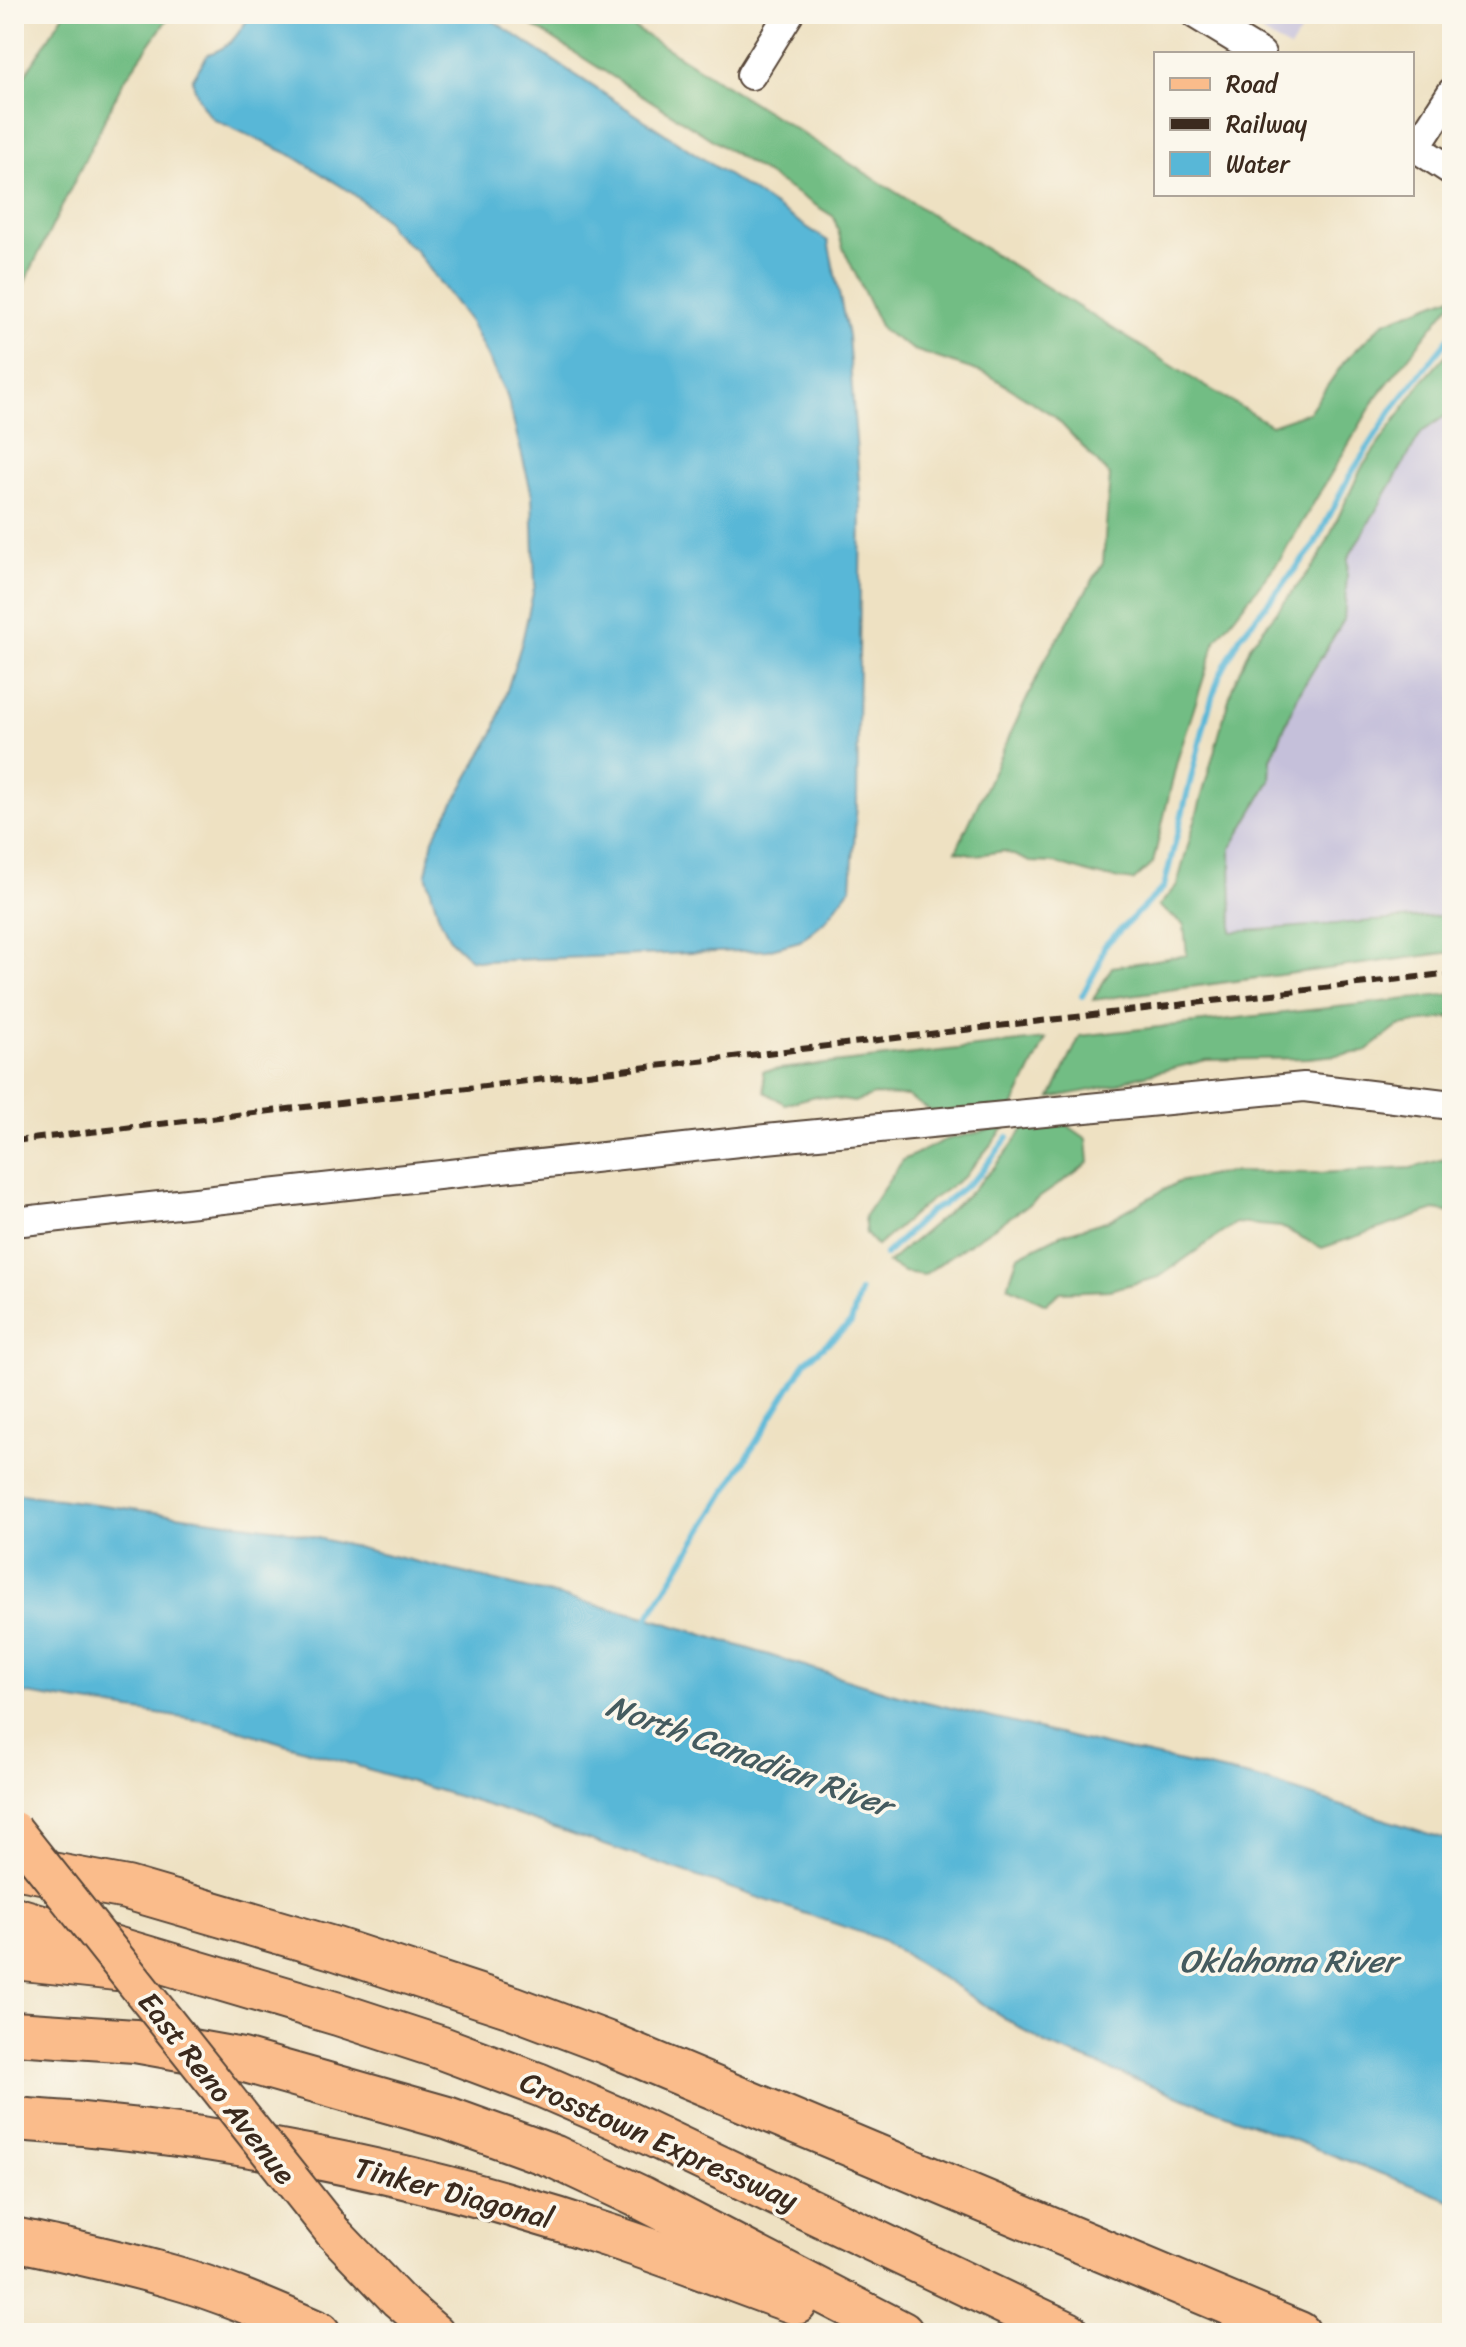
<svg xmlns="http://www.w3.org/2000/svg" width="1466" height="2347" viewBox="0 0 1466 2347" font-family="Sriracha,sans-serif">
<style>
.industrial{fill:#c5c0da}
.forest{fill:#72bd84;stroke:#567451;stroke-width:2}
.water{fill:#58b7d7;stroke:#4a707a;stroke-width:2}
.lines{fill:none;stroke-linecap:round;stroke-linejoin:round}
.stream{stroke:#58b7d7;stroke-width:6}
.minor-casing{stroke:#564537;stroke-width:32}
.major-casing{stroke:#564537;stroke-width:40}
.highway-casing{stroke:#564537;stroke-width:46}
.minor{stroke:#fff;stroke-width:28}
.major{stroke:#fabc8b;stroke-width:36}
.highway{stroke:#fabc8b;stroke-width:42}
.rail{stroke:#3b2a1e;stroke-width:6;stroke-dasharray:12 6;stroke-linecap:butt}
.major-bridge-casing{stroke:#564537;stroke-width:40;stroke-linecap:butt}
.major-bridge{stroke:#fabc8b;stroke-width:36}
.labels{text-anchor:middle;dominant-baseline:central;stroke-width:7;stroke-linejoin:round;paint-order:stroke}
.street-label{font-size:30px;fill:#3b2a1e;stroke:#fbf7ec}
.water-label{font-size:32px;font-style:italic;fill:#455b5f;stroke:#fbf7ec}
</style>
<rect width="100%" height="100%" fill="#fbf7ec"/>
<filter id="ink" filterUnits="userSpaceOnUse"><feTurbulence type="fractalNoise" baseFrequency=".0125" numOctaves="2"/><feDisplacementMap in="SourceGraphic" scale="16" xChannelSelector="R" yChannelSelector="G"/><feConvolveMatrix kernelMatrix="1 2 1 2 8 2 1 2 1" color-interpolation-filters="sRGB"/></filter>
<filter id="wash" filterUnits="userSpaceOnUse"><feTurbulence type="fractalNoise" baseFrequency=".006" numOctaves="4" result="noise"/><feDisplacementMap in="SourceGraphic" scale="32" xChannelSelector="R" yChannelSelector="G"/><feGaussianBlur stdDeviation="1.8" result="paint"/><feColorMatrix in="noise" values="0 0 0 0 0 0 0 0 0 0 0 0 0 0 0 0 0 1.4 0 .05"/><feComposite in="paint" operator="in"/></filter>
<g filter="url(#wash)">
<rect width="100%" height="100%" fill="#eee1c2"/>
<!-- industrial -->
<g class="industrial">
<polygon points="1232,14 1312,14 1290,49"/>
<polygon points="1445,416 1452,416 1452,915 1232,932 1231,848 1270,781 1271,759 1298,695 1344,620 1348,558 1422,432"/>
</g>
<!-- forest -->
<g class="forest">
<polygon points="64,14 171,14 123,82 14,304 14,92"/>
<polygon points="514,14 612,14 1190,377 1271,425 1309,412 1344,362 1384,322 1452,296 1452,302 1376,398 1281,558 1216,640 1177,761 1153,863 1133,881 1095,875 1055,863 1030,862 1004,851 977,855 956,851 1045,660 1103,563 1110,476 1054,416 989,375 914,350 882,330 843,248 834,217"/>
<polygon points="1452,348 1452,416 1445,416 1422,432 1348,558 1344,620 1298,695 1271,759 1270,781 1231,848 1232,932 1452,915 1452,952 1093,1000 1112,967 1187,955 1184,925 1159,906 1177,885 1232,688 1251,644 1318,560 1361,469 1422,382"/>
<polygon points="1452,994 1452,1017 1399,1026 1365,1052 1308,1058 1206,1060 1129,1079 1116,1085 1051,1098 1080,1036"/>
<polygon points="1046,1039 1013,1107 934,1113 907,1096 874,1095 854,1102 816,1096 785,1104 765,1092 763,1071"/>
<path d="M1064,1123L1087,1139L1089,1162C1037,1203 978,1235 924,1275L904,1272L888,1263C937,1220 993,1181 1026,1124Z"/>
<polygon points="1006,1126 965,1176 928,1202 877,1246 866,1234 864,1217 903,1160 945,1140"/>
<polygon points="1452,1157 1452,1213 1435,1210 1322,1248 1281,1227 1236,1223 1159,1277 1109,1290 1060,1292 1046,1304 1008,1286 1018,1256 1060,1235 1109,1220 1178,1182 1229,1172 1319,1173 1411,1168"/>
</g>
<!-- water -->
<g class="water">
<path d="M251,14H483L828,241L848,336L861,507L857,803L851,887L826,920L800,941L767,950L484,961L470,959L451,941L439,917L426,874L433,839L494,732L522,642L535,584L532,495L507,396L470,322L415,250L390,229L387,221L352,193L291,155L215,120C202,110 197,95 192,80L208,54C231,48 238,34 251,14Z"/>
<polygon points="14,1493 280,1529 646,1617 898,1695 1108,1746 1258,1779 1452,1841 1452,2201 1047,2045 880,1939 496,1808 216,1723 14,1692"/>
</g>
<g class="lines">
<!-- stream -->
<g class="stream">
<polyline points="1082,996 1099,964 1104,946 1164,887 1207,714 1219,677 1240,637 1314,546 1349,477 1395,406 1452,334"/>
<polyline points="885,1255 930,1211 942,1205 979,1175 1008,1137"/>
<polyline points="644,1624 806,1361 851,1323 860,1292"/>
</g>
</g>
</g>
<g filter="url(#ink)">
<g class="lines">
<!-- minor casing -->
<g class="minor-casing">
<g id="minor">
<polyline points="1195,14 1261,54"/>
<polyline points="751,75 789,14"/>
<polyline points="1412,145 1452,171"/>
<polyline points="1416,148 1452,92"/>
<polyline points="14,1222 766,1139 1304,1087 1452,1105"/>
</g>
</g>
<!-- major casing -->
<g class="major-casing">
<polyline id="major" points="333,2232 398,2300 436,2333"/>
</g>
<!-- highway casing -->
<g class="highway-casing">
<g id="highway">
<polyline points="14,1867 127,1888 336,1949 512,2007 605,2042 1299,2333"/>
<polyline points="14,1918 338,2014 439,2047 540,2085 625,2122 1068,2333"/>
<polyline points="14,1958 116,1969"/>
<polyline points="14,2033 135,2041 242,2060 447,2118 555,2157 640,2197 902,2333"/>
<path d="M14,2119C219,2131 424,2173 619,2239C679,2259 737,2282 796,2303"/>
<path d="M14,2239C66,2250 118,2261 170,2276C221,2290 271,2312 319,2333"/>
</g>
</g>
<!-- minor -->
<use href="#minor" class="minor"/>
<!-- major -->
<use href="#major" class="major"/>
<!-- highway -->
<use href="#highway" class="highway"/>
<!-- rail -->
<polyline class="rail" points="14,1141 1452,973"/>
<!-- major-bridge casing -->
<g class="major-bridge-casing">
<polyline id="major-bridge" points="14,1830 333,2232"/>
</g>
<!-- major-bridge -->
<use href="#major-bridge" class="major-bridge"/>
</g>
</g>
<g class="labels">
<!-- street labels -->
<g class="street-label">
<text transform="translate(217 2088) rotate(52)">East Reno Avenue</text>
<text transform="translate(659 2141) rotate(24)">Crosstown Expressway</text>
<text transform="translate(454 2193) rotate(15)">Tinker Diagonal</text>
</g>
<!-- water labels -->
<g class="water-label">
<text transform="translate(749 1756) rotate(20)">North Canadian River</text>
<text x="1288" y="1961">Oklahoma River</text>
</g>
</g>
<!-- margin -->
<rect width="1466" height="2347" fill="none" stroke="#fbf7ec" stroke-width="48"/>
<!-- legend -->
<rect x="1154" y="52" width="260" height="144" fill="#fbf7ec" stroke="#aea59a" stroke-width="2"/>
<rect x="1170" y="78" width="40" height="12" fill="#fabc8b" stroke="#aea59a" stroke-width="2"/>
<text x="1226" y="92" font-size="24" fill="#3b2a1e">Road</text>
<rect x="1170" y="118" width="40" height="12" fill="#3b2a1e" stroke="#aea59a" stroke-width="2"/>
<text x="1226" y="132" font-size="24" fill="#3b2a1e">Railway</text>
<rect x="1170" y="152" width="40" height="24" fill="#58b7d7" stroke="#aea59a" stroke-width="2"/>
<text x="1226" y="172" font-size="24" fill="#3b2a1e">Water</text>
</svg>
